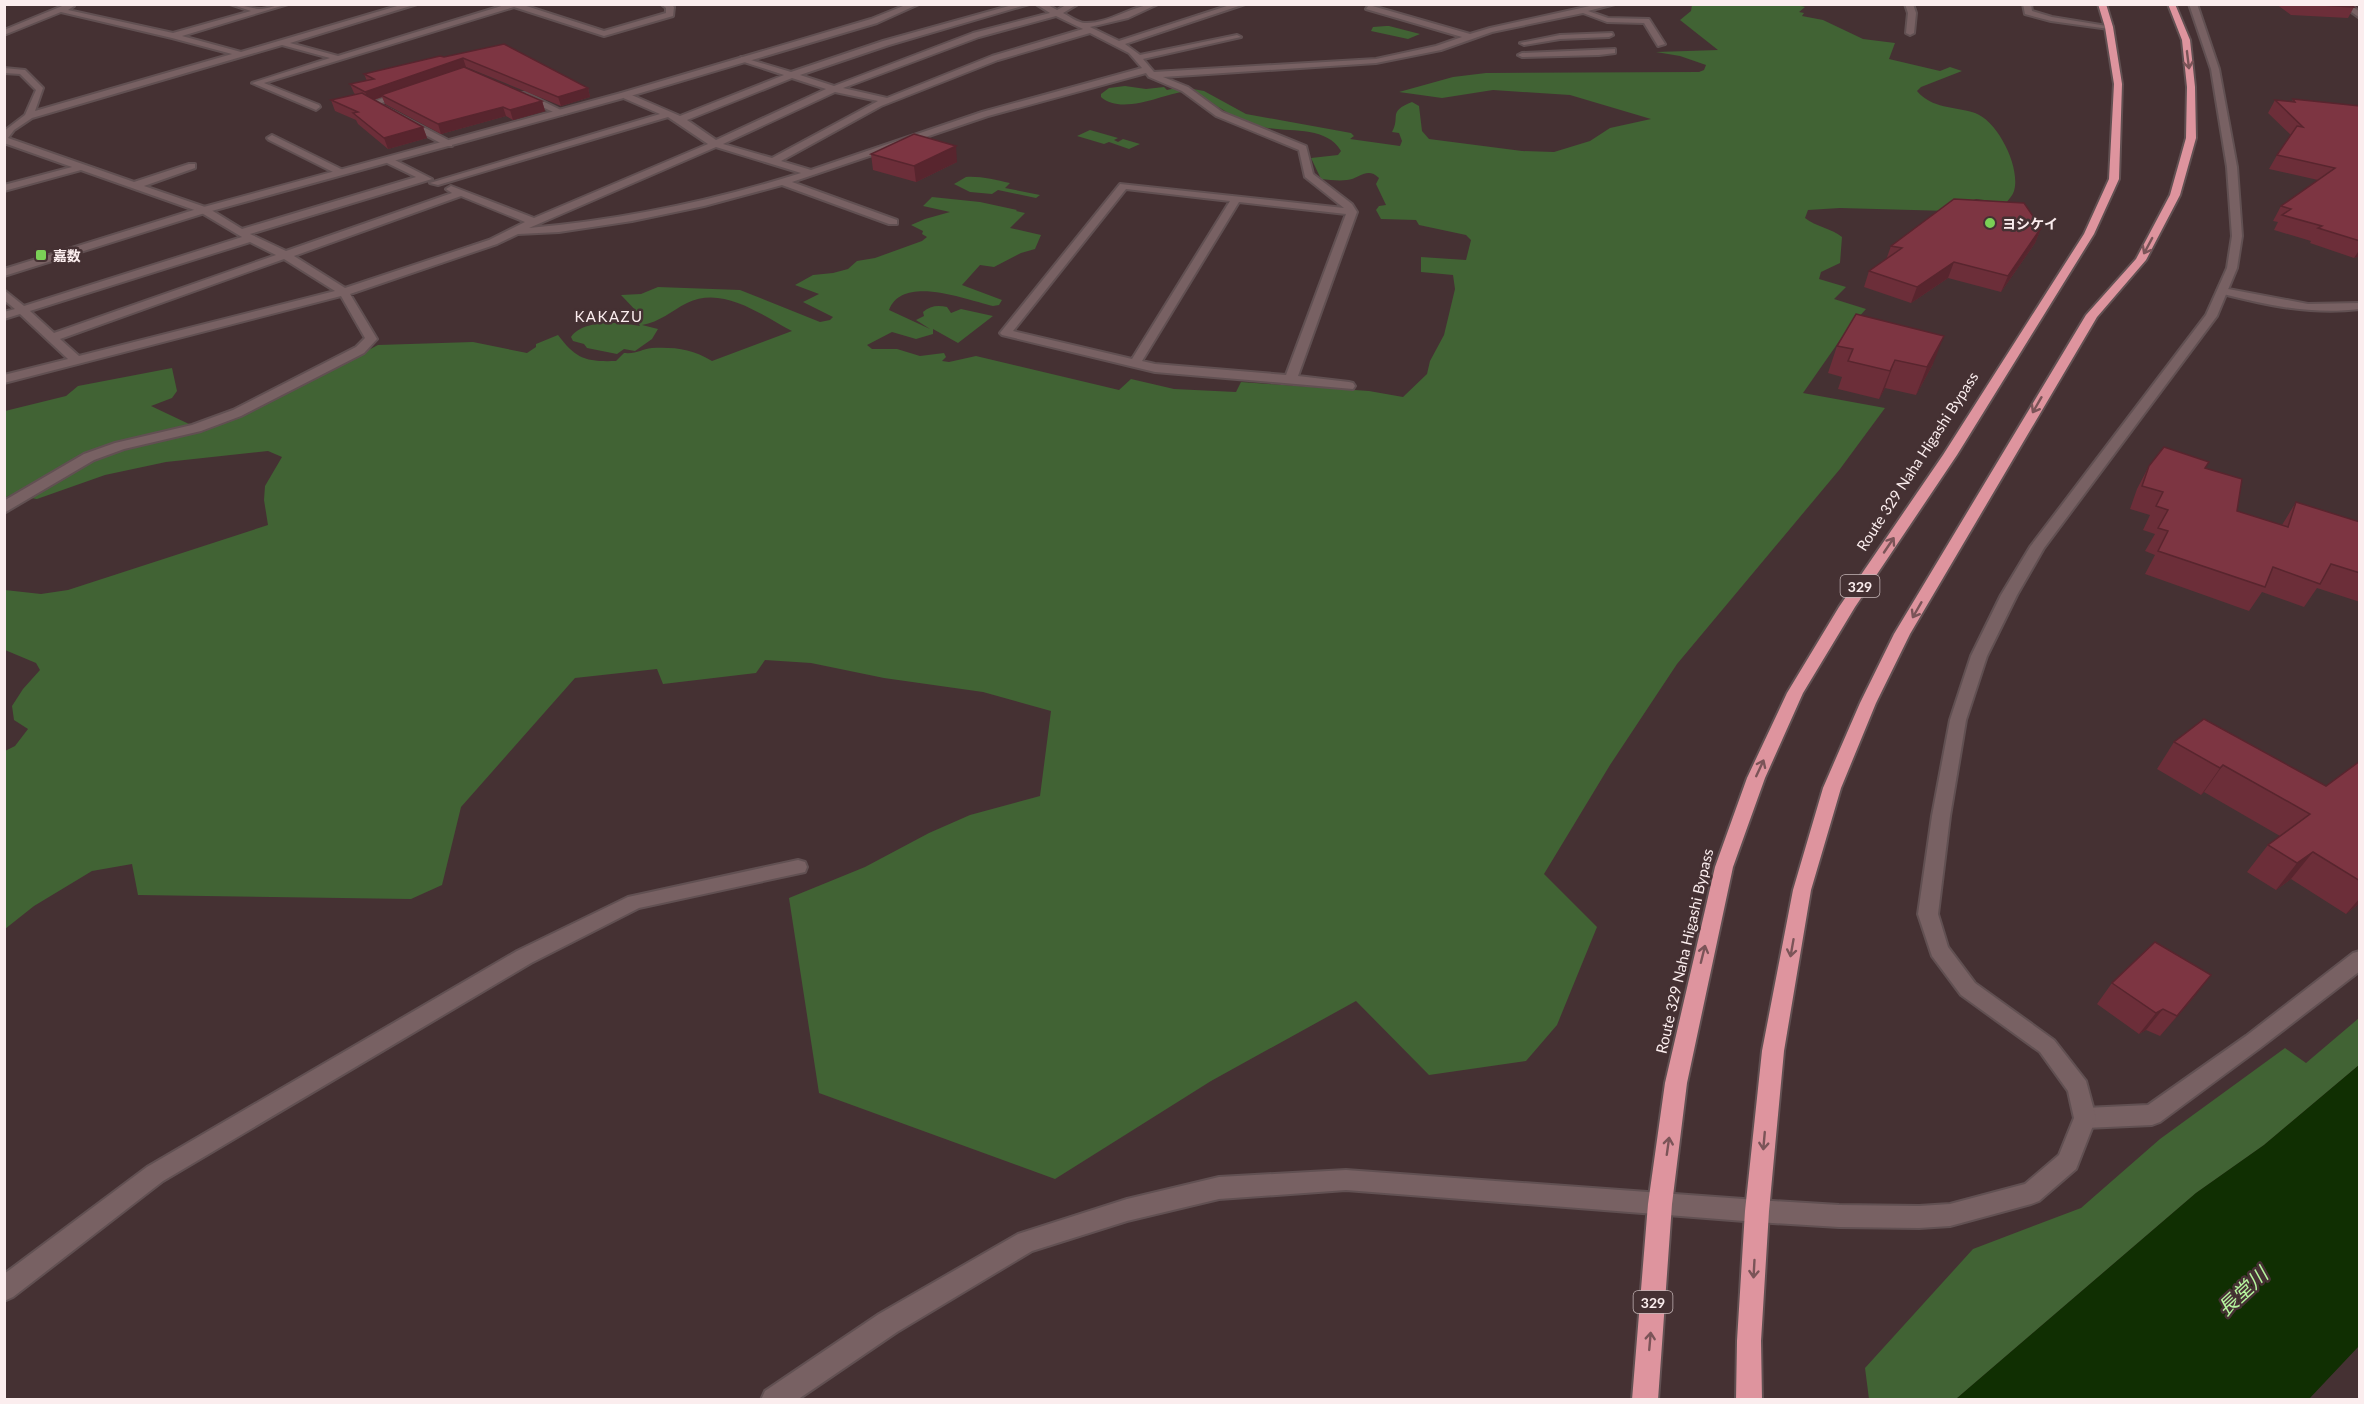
<svg xmlns="http://www.w3.org/2000/svg" width="2364" height="1404" viewBox="0 0 2364 1404" font-family="Lato,'Noto Sans JP',sans-serif">
<style>
.green{fill:#416334}
.water{fill:#102f02}
.lines{fill:none;stroke-linecap:round;stroke-linejoin:round}
.minor-casing{stroke:#615052;stroke-width:4}
.tertiary-casing{stroke:#615052;stroke-width:4}
.trunk-casing{stroke:#615052;stroke-width:4}
.minor{fill:#786163;fill-rule:evenodd}
.tertiary{fill:#786163;fill-rule:evenodd}
.trunk{fill:#de949e;fill-rule:evenodd}
.wall{fill:#6c2e39}
.shaded-wall{fill:#58252e}
.building{fill:#7d3542;stroke:#58252e;stroke-width:1.5}
.oneway{stroke:#7b5458}
.poi-dot{fill:#7ad156;stroke:#453133;stroke-width:2}
.labels{text-anchor:middle;dominant-baseline:central;stroke-width:5;stroke-linejoin:round;paint-order:stroke}
.far-poi-label{font-size:14px;font-weight:bold;fill:#fbedee;stroke:#453133;text-anchor:start}
.shield{fill:#453133;stroke:#c4b5b6;stroke-width:1.5}
.shield-label{font-size:14px;font-weight:bold;fill:#fbedee}
.far-quarter-label{font-size:15px;letter-spacing:1.5px;fill:#fbedee;stroke:#453133}
.street-label{font-size:15px;fill:#fbedee;stroke:#453133}
.near-water-label{font-size:20px;font-style:italic;fill:#b6f59e;stroke:#453133}
</style>
<rect width="100%" height="100%" fill="#453133"/>
<!-- green -->
<g class="green">
<path d="M1793,4L1805,7L1799,12L1804,13L1802,16L1823,20L1863,39L1895,43L1889,59L1940,71L1950,67L1962,71L1921,87L1917,91C1932,109 1954,106 1975,113C1998,121 2021,168 2014,191C2013,195 2009,199 2006,203L1976,199L1949,211L1840,208L1808,210L1805,218C1816,227 1831,228 1842,237L1840,263L1821,272L1819,279L1846,287L1834,299L1866,309L1847,330L1803,393L1885,408L1840,469L1677,664L1610,765L1544,874L1597,927L1557,1025L1526,1061L1429,1075L1356,1001L1211,1081L1055,1179L819,1093L789,898L865,867L929,833L970,815L1040,796L1051,711L983,692L884,678L811,663L765,660L756,673L663,684L657,669L575,678L461,807L442,885L411,899L138,895L132,864L92,871L34,906L5,929V751L15,746L28,729L14,720L12,706L23,689L40,670L36,663L5,650V590L41,594L68,590L268,525L264,500L265,486L282,457L268,451L166,462L105,475L37,499L10,495L5,498V411L66,396L78,386L172,368L177,391L172,398L151,406L189,424L216,426L257,408L378,345L473,342L527,353L536,347V344L558,335C576,359 586,362 616,361L624,353C638,354 641,349 652,348C675,347 692,349 712,361L792,331C761,315 723,285 687,303C671,311 660,322 642,325L658,329L652,339L635,351L624,349L617,354L587,348L584,344L573,341L571,337C583,319 622,322 640,326L637,321L640,315L621,295L641,294L658,287L740,290L820,322L830,320L833,317L803,302L819,294L795,285L813,275L833,273L848,269L857,261L875,258L922,241L927,237L922,234L923,231L911,225L925,219L950,212L923,206L932,197L980,202L1017,210L1016,211L1025,213L1010,228L1041,235L1035,249L1021,253L994,267L980,265L962,285L1002,300L999,305L993,306C966,300 903,274 889,310L930,329L916,320L924,316L923,312C930,306 937,305 947,307L951,313L961,309L993,316L958,343L933,329V334L916,339L892,332L867,345L872,349H897L920,356L944,353L946,357L942,361L949,362L976,356L1119,390L1131,379L1174,389L1236,392L1241,382L1369,391L1403,397L1427,374L1430,361L1444,335L1455,289L1453,275L1421,272V257L1466,260L1471,240L1466,235L1419,225L1416,220L1381,219L1376,210L1379,206L1386,205L1376,184L1379,178C1367,166 1359,179 1347,180C1339,181 1330,180 1321,179L1311,158L1338,155L1341,151C1326,125 1288,133 1263,127C1238,121 1213,105 1193,89L1204,91L1246,114L1351,133L1354,136L1350,139L1400,146L1402,141L1399,133L1392,132C1401,116 1387,112 1412,102L1419,106L1422,131L1429,139L1522,151L1554,152L1590,141L1610,128L1651,119L1570,95L1493,90L1442,98L1399,92L1453,77L1486,73L1699,72L1704,70L1706,65L1680,56L1656,52L1718,50L1680,20L1691,11L1692,5Z"/>
<polygon points="1386,26 1389,26 1420,34 1408,39 1371,31 1373,27"/>
<path d="M1125,86L1146,89L1164,87L1167,90L1176,88L1183,92C1166,93 1122,116 1101,97V94L1109,88Z"/>
<polygon points="1090,130 1118,138 1114,140 1118,142 1123,139 1140,144 1129,149 1109,142 1104,144 1077,136"/>
<path d="M966,177C981,176 995,180 1010,183L1005,188L1040,195L1036,198L998,190L992,194L970,192L954,184Z"/>
<polygon points="2359,1018 2359,1065 2264,1145 2196,1193 1956,1399 1869,1399 1865,1368 1973,1249 2081,1208 2160,1139 2285,1048 2306,1063"/>
</g>
<!-- water -->
<polygon class="water" points="2359,1065 2359,1346 2309,1399 1956,1399 2196,1193 2264,1145"/>
<g class="lines">
<!-- minor casing -->
<g class="minor-casing">
<g id="minor">
<path d="M67,4L74,6L68,10L173,33L251,11L230,4C240,4 249,8 259,9C268,9 278,4 288,4L182,36L241,52L404,4H417L290,43L338,56L508,4H520L604,31L666,13V8L661,4H671L674,7L673,16L604,36L514,7L264,83L319,105L320,107L316,110L252,83L330,58L282,45L32,118L14,130L8,138L134,182L189,164H195V168L144,186L208,208L242,229L416,177L385,162V158H391L432,179L250,234L286,251L452,193L446,189L451,186L534,218L708,144L668,117L438,185L430,183L660,114L621,97V93H627L680,116L784,75L741,61V57L791,72L883,41L1016,4H1029L889,45L800,75L834,86L973,33L1050,13L1036,4H1046L1057,10L1068,4H1078L1063,13C1069,16 1078,23 1085,23C1110,24 1133,4 1158,4L1128,18L1090,27L1119,41L1233,4H1245L1125,44L1140,55L1237,35L1241,37L1143,59L1154,72L1376,59L1436,46L1462,37L1366,9L1369,5L1470,34L1490,28L1599,4H1615L1588,11L1608,18L1649,19L1665,44L1658,46L1644,23L1607,22L1583,13L1492,32L1441,50L1376,63L1163,77L1188,87L1222,112L1306,146L1313,174L1352,204L1357,212L1298,376L1349,382L1353,383L1355,386L1353,389L1155,372L1002,335L1000,333L1120,184L1344,208L1305,177L1299,150L1216,116L1182,91L1149,77L1146,73L988,116L792,182L897,220V224H889L782,185L704,206L632,221L559,232L518,234L497,244L350,294L377,339L364,353L241,416L201,431L124,449L94,460L4,513V501L7,499L84,454L115,443L192,425L233,410L356,347L365,338L341,296L4,383V375L68,359L20,314L4,319V312L15,309L4,300V290L24,306L242,237L200,212L81,170L4,191V185L72,167L4,143V131L25,115L36,90L20,74L4,73V68L25,70L43,88L35,111L232,54L172,38L61,12L4,35V30ZM1056,16L1083,29L992,56L887,98L843,88L979,37ZM1090,33L1129,53L1142,68L982,112L811,170L781,161L881,106L998,60ZM792,78L826,89L716,140L687,120ZM835,92L878,101L772,158L723,144ZM716,147L801,173C712,201 622,220 529,228ZM1126,189L1230,201L1132,359L1013,331ZM461,196L525,222L489,240L345,288L294,256ZM1239,202L1346,214L1286,375L1155,364L1142,361ZM250,242L276,255L54,333L30,311ZM284,259L335,291L79,356L60,339Z"/>
<polygon points="2340,4 2349,4 2360,12 2360,18"/>
<polygon points="1612,33 1613,35 1609,37 1560,39 1524,45 1520,43 1560,35"/>
<polygon points="1615,49 1615,53 1599,55 1522,57 1518,55 1522,53"/>
<polygon points="400,91 407,93 379,104 452,142 452,146 446,146 368,104"/>
<polygon points="520,93 526,93 567,113 560,115 520,97"/>
<polygon points="272,135 343,170 345,172 337,174 269,140 267,138"/>
<path d="M2223,288L2308,304L2360,303V309C2311,315 2266,305 2219,293L2217,291Z"/>
<polygon points="798,860 805,862 807,867 805,872 639,908 531,963 163,1181 13,1297 4,1301 4,1274 147,1167 517,951 628,897"/>
<polygon points="2360,951 2360,971 2260,1048 2160,1122 2152,1125 2085,1128 2077,1125 2074,1118 2077,1111 2085,1108 2148,1105 2246,1036 2353,953"/>
</g>
</g>
<!-- tertiary casing -->
<g class="tertiary-casing">
<g id="tertiary">
<polygon points="908,4 919,4 877,23 627,97 208,212 4,276 4,269 200,208 621,93 871,19"/>
<polygon points="1905,4 1913,4 1916,13 1914,33 1910,35 1906,33 1908,13"/>
<polygon points="2023,4 2031,4 2032,11 2052,17 2113,27 2109,29 2051,21 2025,14"/>
<polygon points="2189,4 2197,4 2219,69 2237,167 2242,236 2237,268 2217,316 2044,548 2017,595 1987,656 1966,720 1950,816 1938,914 1948,947 1975,983 2054,1040 2086,1081 2096,1118 2076,1169 2039,1201 2031,1204 1950,1226 1919,1228 1839,1227 1757,1222 1346,1190 1219,1199 1127,1221 1032,1251 897,1332 797,1400 761,1400 765,1391 879,1314 1018,1234 1127,1199 1219,1177 1346,1170 1757,1200 1839,1205 1919,1206 1950,1204 2025,1184 2059,1155 2074,1118 2068,1091 2040,1052 1961,995 1932,956 1918,914 1932,816 1950,720 1971,656 2001,595 2030,547 2206,315 2227,268 2232,236 2227,167 2211,69"/>
</g>
</g>
<!-- trunk casing -->
<g class="trunk-casing">
<g id="trunk">
<polygon points="2098,4 2106,4 2113,27 2122,84 2119,179 2094,234 1957,455 1855,607 1803,693 1765,778 1733,867 1687,1083 1672,1204 1658,1400 1632,1400 1648,1204 1665,1083 1715,867 1747,778 1787,693 1839,607 1943,455 2084,234 2109,179 2114,84 2105,27"/>
<polygon points="2168,4 2175,4 2190,40 2195,87 2196,138 2180,195 2146,260 2097,317 1910,634 1876,703 1841,788 1811,890 1784,1051 1769,1211 1761,1341 1762,1400 1736,1400 1737,1341 1745,1211 1762,1051 1793,890 1823,788 1860,703 1894,634 2086,315 2136,259 2170,195 2186,138 2187,87 2182,40"/>
</g>
</g>
<!-- minor -->
<use href="#minor" class="minor"/>
<!-- tertiary -->
<use href="#tertiary" class="tertiary"/>
<!-- trunk -->
<use href="#trunk" class="trunk"/>
</g>
<!-- wall -->
<g class="wall">
<polygon points="2276,4 2351,4 2354,7 2348,18 2291,15"/>
<polygon points="504,44 588,88 590,97 561,106 466,67 465,68 542,101 545,111 513,120 506,116 441,134 385,104 382,97 374,100 423,127 427,138 388,149 358,124 356,120 335,111 331,100 356,95 354,93 350,84 367,81 364,74"/>
<polygon points="2293,99 2360,106 2360,256 2354,258 2310,243 2311,241 2274,230 2278,222 2273,221 2281,206 2318,180 2269,169 2277,155 2291,135 2268,113 2275,100 2292,102"/>
<polygon points="871,154 957,162 916,182 873,170"/>
<polygon points="2041,228 2035,243 2001,292 1948,278 1911,303 1864,287 1869,271 1886,260 1891,246"/>
<polygon points="1837,346 1933,364 1916,395 1885,388 1879,399 1838,389 1842,377 1828,373"/>
<polygon points="2209,462 2205,468 2237,511 2282,525 2296,502 2360,522 2360,602 2317,588 2304,607 2262,592 2249,611 2145,574 2155,555 2145,551 2155,534 2143,530 2150,515 2130,509 2137,489 2149,466"/>
<polygon points="2174,742 2326,786 2360,761 2360,903 2346,914 2291,879 2276,890 2247,872 2268,845 2280,836 2204,792 2201,795 2157,769"/>
<polygon points="2112,983 2194,997 2160,1036 2146,1030 2139,1034 2097,1004"/>
</g>
<!-- shaded-wall -->
<g class="shaded-wall">
<polygon points="463,58 466,67 383,96 381,95 382,97 369,101 365,92"/>
<polygon points="588,88 590,97 561,106 558,97"/>
<polygon points="542,101 545,111 513,120 510,110"/>
<polygon points="503,107 506,116 441,134 438,124"/>
<polygon points="423,127 427,138 388,149 384,138"/>
<polygon points="956,146 957,162 916,182 914,166"/>
<polygon points="2041,228 2035,243 2001,292 2008,276"/>
<polygon points="2360,249 2360,256 2354,258"/>
<polygon points="1954,262 1948,278 1911,303 1917,287"/>
<polygon points="1944,336 1933,364 1916,395 1927,367"/>
<polygon points="1895,360 1885,388 1879,399 1890,371"/>
<polygon points="2223,765 2204,792 2201,795 2220,768"/>
<polygon points="2313,852 2291,879 2276,890 2297,863"/>
<polygon points="2360,898 2360,903 2346,914"/>
<polygon points="2211,975 2194,997 2160,1036 2177,1016"/>
<polygon points="2163,1009 2146,1030 2139,1034 2156,1013"/>
</g>
<!-- building -->
<g class="building">
<polygon points="2307,4 2351,4 2354,7"/>
<polygon points="504,44 588,88 558,97 463,58 365,92 350,84 374,79 364,74 440,56 444,57"/>
<polygon points="464,67 542,101 510,110 503,107 438,124 381,95"/>
<polygon points="362,93 423,127 384,138 353,113 358,112 331,100"/>
<polygon points="2293,99 2360,106 2360,241 2318,228 2322,226 2282,215 2291,209 2281,206 2335,168 2277,155 2297,126 2303,127 2275,100 2295,102"/>
<polygon points="914,134 956,146 914,166 871,154"/>
<polygon points="1954,199 2024,203 2041,228 2008,276 1954,262 1917,287 1869,271 1902,248 1891,246"/>
<polygon points="1856,314 1944,336 1927,367 1895,360 1890,371 1848,361 1853,349 1837,346"/>
<polygon points="2164,447 2209,462 2205,468 2242,479 2237,511 2288,527 2296,502 2360,522 2360,573 2331,564 2320,584 2273,567 2265,587 2158,551 2168,531 2158,528 2168,510 2156,506 2163,492 2142,486 2149,466"/>
<polygon points="2204,719 2326,786 2360,761 2360,881 2313,852 2297,863 2268,845 2310,814 2223,765 2220,768 2174,742"/>
<polygon points="2155,942 2211,975 2177,1016 2163,1009 2156,1013 2112,983"/>
</g>
<!-- one-way arrows -->
<defs><path id="oneway-shaft" d="M-6 0H5M1.5-3L5.5 0L1.5 3" fill="none" stroke-width="1.6" stroke-linecap="round" stroke-linejoin="round" transform="scale(1.5)"/></defs>
<g class="oneway">
<use href="#oneway-shaft" transform="translate(2188 60) rotate(83)"/>
<use href="#oneway-shaft" transform="translate(2148 246) rotate(118)"/>
<use href="#oneway-shaft" transform="translate(2037 405) rotate(120)"/>
<use href="#oneway-shaft" transform="translate(1889 545) rotate(-56)"/>
<use href="#oneway-shaft" transform="translate(1917 610) rotate(120)"/>
<use href="#oneway-shaft" transform="translate(1760 768) rotate(-65)"/>
<use href="#oneway-shaft" transform="translate(1792 948) rotate(100)"/>
<use href="#oneway-shaft" transform="translate(1703 954) rotate(-76)"/>
<use href="#oneway-shaft" transform="translate(1764 1141) rotate(95)"/>
<use href="#oneway-shaft" transform="translate(1668 1146) rotate(-82)"/>
<use href="#oneway-shaft" transform="translate(1754 1269) rotate(93)"/>
<use href="#oneway-shaft" transform="translate(1650 1341) rotate(-85)"/>
</g>
<!-- markers -->
<g class="poi-dot">
<circle cx="1990" cy="223" r="6"/>
<rect x="35" y="249" width="12" height="12" rx="3"/>
</g>
<g class="labels">
<!-- far-poi labels -->
<g class="far-poi-label">
<text x="2002" y="223">ヨシケイ</text>
<text x="53" y="255">嘉数</text>
</g>
<!-- shield labels -->
<g class="shield">
<rect x="1840.5" y="575" width="39" height="22" rx="4.5"/>
<rect x="1633.5" y="1291" width="39" height="22" rx="4.5"/>
</g>
<g class="shield-label">
<text x="1860" y="586">329</text>
<text x="1653" y="1302">329</text>
</g>
<!-- far-quarter labels -->
<g class="far-quarter-label">
<text x="609" y="316">KAKAZU</text>
</g>
<!-- street labels -->
<g class="street-label">
<text transform="translate(1917 461) rotate(-57)">Route 329 Naha Higashi Bypass</text>
<text transform="translate(1684 951) rotate(-77)">Route 329 Naha Higashi Bypass</text>
</g>
<!-- near-water labels -->
<g class="near-water-label">
<text transform="translate(2242 1291) rotate(-43)">長堂川</text>
</g>
</g>
<!-- border -->
<rect width="2364" height="1404" fill="none" stroke="#fbedee" stroke-width="12"/>
</svg>
